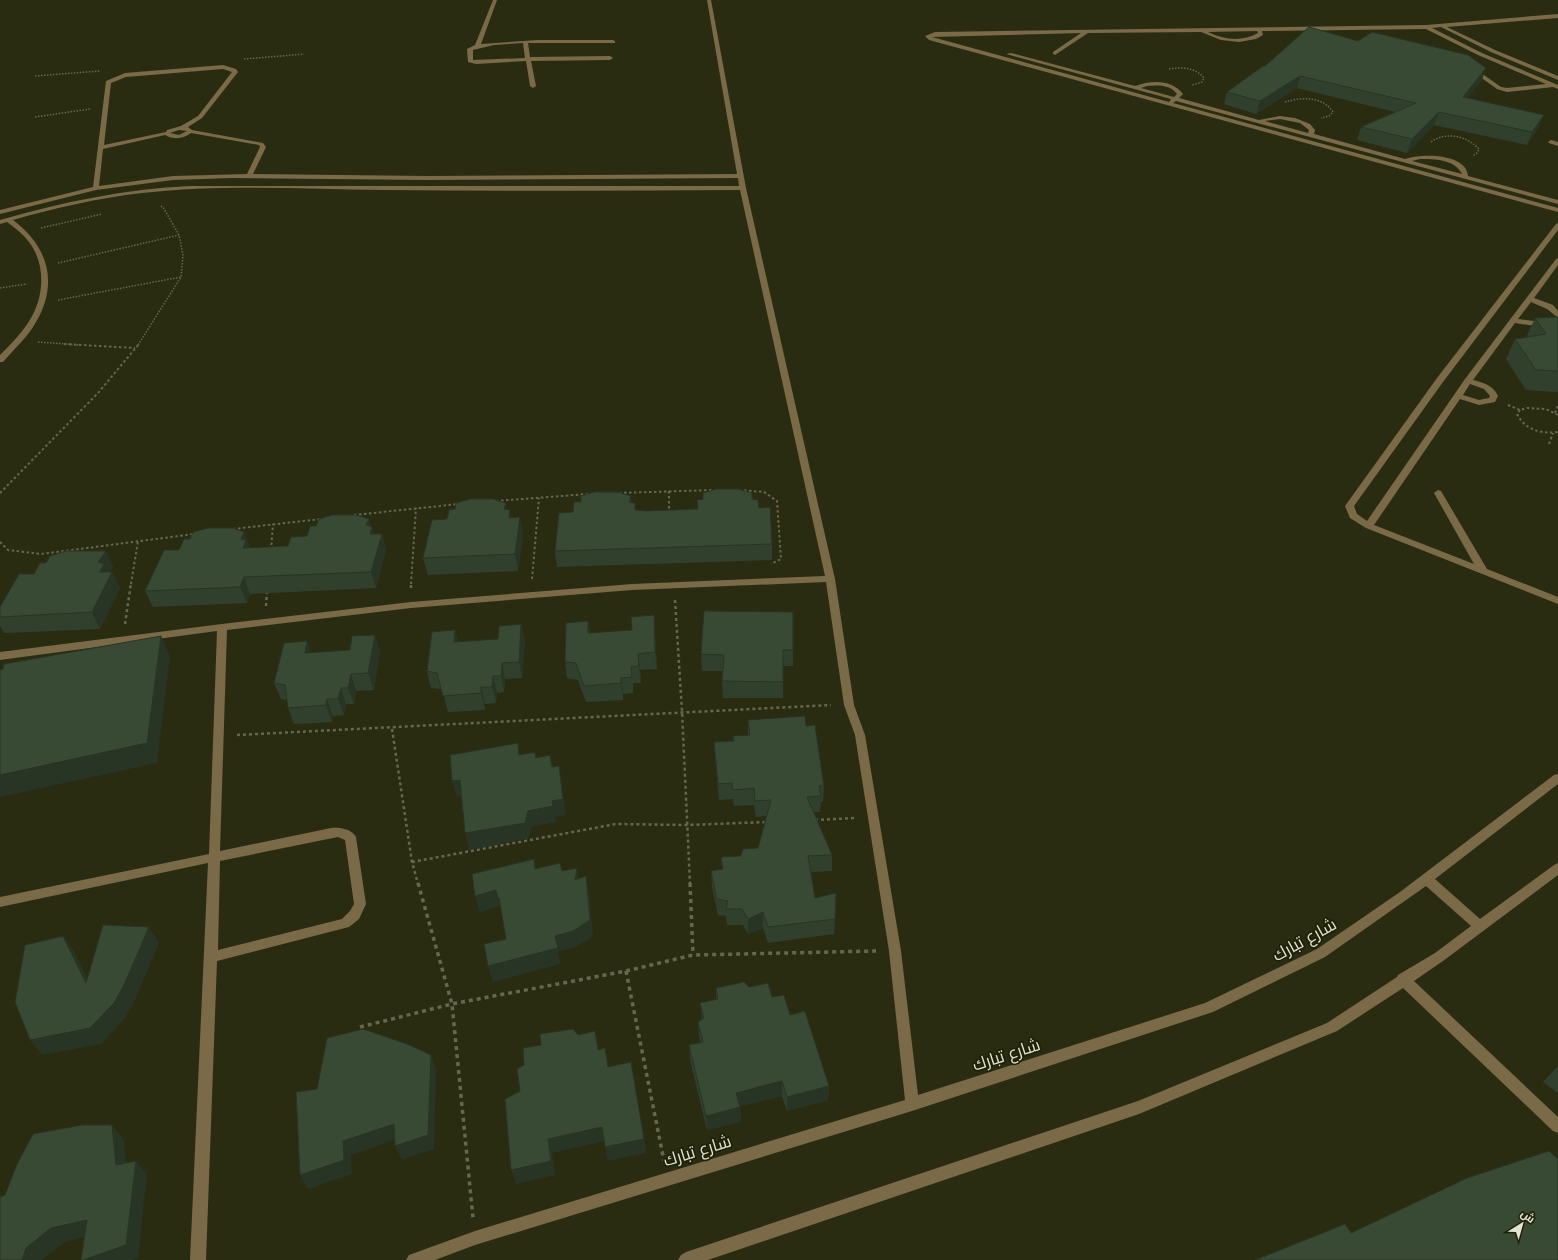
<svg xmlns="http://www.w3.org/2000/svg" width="1558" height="1260" viewBox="0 0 1558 1260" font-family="Quicksand,Cairo,sans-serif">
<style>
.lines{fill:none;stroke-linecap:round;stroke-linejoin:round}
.path-far3{stroke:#656750;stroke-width:1.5;stroke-dasharray:1.5 1.5;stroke-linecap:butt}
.path-far2{stroke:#656750;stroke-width:2;stroke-dasharray:2.5 2.5;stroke-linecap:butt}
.path-far1{stroke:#656750;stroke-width:2.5;stroke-dasharray:3 3;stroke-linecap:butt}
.path{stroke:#656750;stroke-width:3.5;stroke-dasharray:4 4;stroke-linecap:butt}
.minor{fill:#7a6a48;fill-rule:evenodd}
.wall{fill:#31402d}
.shaded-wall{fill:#283424}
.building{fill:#394a34;stroke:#283424}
.labels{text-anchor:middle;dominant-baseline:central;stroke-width:3.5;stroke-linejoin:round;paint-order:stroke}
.near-street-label{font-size:17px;fill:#e3e5d5;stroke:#202208}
</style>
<rect width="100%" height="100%" fill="#2a2c12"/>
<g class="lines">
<!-- path-far3 -->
<g class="path-far3">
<polyline points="244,59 304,54"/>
<path d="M1169,69C1182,67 1195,67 1204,78L1202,82L1192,85"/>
<polyline points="35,76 100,71"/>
<path d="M1285,102C1301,97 1323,96 1333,112L1329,116L1321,118"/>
<polyline points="35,117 90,109"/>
<path d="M1431,142C1446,131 1467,136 1479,149L1477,153L1472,156"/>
<polyline points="41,228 102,214"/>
<polyline points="58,263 179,235"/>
<polyline points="0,288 27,284"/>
<polyline points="58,300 181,277"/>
<polyline points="38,342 80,345"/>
<polyline points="138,345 181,277 183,255 179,235 163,207 160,206"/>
</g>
<!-- path-far2 -->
<g class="path-far2">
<polyline points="64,344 135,348"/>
<polyline points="1508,405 1520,410 1527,408 1546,409 1558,415"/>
<path d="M1520,410L1517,414C1525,430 1541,434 1558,432"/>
<polyline points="1555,413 1558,405"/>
<polyline points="1549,444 1553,433"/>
<polyline points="739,490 764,492 777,501 781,559 771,564"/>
<polyline points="669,491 669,514"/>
<polyline points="0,493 98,393 139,344"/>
<polyline points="619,493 714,490"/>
<polyline points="496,501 588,494"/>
<polyline points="354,515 459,504"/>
<polyline points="233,529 321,519"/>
<polyline points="0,542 8,550 41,554 194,534"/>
<polyline points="271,550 273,524"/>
<polyline points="532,579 539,498"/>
<polyline points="131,584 138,541"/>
<polyline points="411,584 416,508"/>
</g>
<!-- path-far1 -->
<g class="path-far1">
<polyline points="411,588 411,583"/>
<polyline points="675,600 682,711 690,884"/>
<polyline points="266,606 267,591"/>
<polyline points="125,624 131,583"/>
<polyline points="392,729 412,862 418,884"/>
<polyline points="237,735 831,705"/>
<polyline points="815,820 855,818"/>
<polyline points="412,862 616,824 687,825 768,822"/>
</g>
<!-- path -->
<g class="path">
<polyline points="418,883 452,1004 473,1218"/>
<polyline points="690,883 693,955"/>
<polyline points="626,971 664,1161"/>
<polyline points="360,1027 452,1004 626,971 693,955 876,951"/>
</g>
<!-- minor -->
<g class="minor">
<path d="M493,0H497L481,44L538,40H613L615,41V43H528L530,57L610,56L613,58L610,60L531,61L536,86L533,88L530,86L526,61L476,64L468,62L467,49L475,45ZM523,43L525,58L473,60V50L494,45Z"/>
<path d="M707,0H711L746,188L835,579L854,705L865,735L901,951L918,1095L1205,1003L1317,949L1400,892L1554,775L1558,774V784L1435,879L1480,919L1554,865L1558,863V875L1443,961L1414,981L1558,1117V1133L1553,1131L1403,988L1337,1031L1139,1114L708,1260H678L681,1255L686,1252L1138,1101L1327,1023L1397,977L1398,975L1435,953L1471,926L1426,886L1325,957L1213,1012L912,1111L475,1245L435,1260H406L409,1255L475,1231L905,1100L889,951L855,735L844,705L826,582L632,590L411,608L227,630L220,851L331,828C339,827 352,829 356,837L366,904L359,919L349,927L217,961L206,1260H190L208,863L0,907V897L209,854L217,631L0,660V652L222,624L411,602L632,584L825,576L740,190C621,191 503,191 384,190C304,189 222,184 142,193C98,198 55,208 13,220C48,246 59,283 36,322C28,337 14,349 3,362H0V355C10,345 20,335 28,323C44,299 47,266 29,242C23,234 15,228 7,222L0,224V220C63,202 125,189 190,186H739L738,178L427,180L232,178L173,180L96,190L0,214V210L93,187L106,81L125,73L223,65L236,69L238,72L202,118L188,127L192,130L263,143L266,147L253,174L427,176L737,174ZM223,69L232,72L198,116L181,126L167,130L166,132L104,145L111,83L126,77ZM179,130L187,131L179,135L170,133ZM191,133L259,145L260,147L247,174L173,176L99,186L103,149L165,135C174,140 183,139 191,133ZM338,837L345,840L354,904L350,911L342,919L218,950L220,861Z"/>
<path d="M1558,14V18L1447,27L1495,50L1558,76V80L1491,52L1441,27L1432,28L1482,53L1558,85V89L1553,87L1507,92L1497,89L1469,69L1474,68L1501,87L1507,88L1546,84L1478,55L1426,29L1262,31L1263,35L1256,39L1239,42L1221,40L1201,32L1088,33L1055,55L1053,54V52L1081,33L932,37L1169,102L1171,99L1006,54L1011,53L1135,86C1151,80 1172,79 1183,94L1179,98L1259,120L1280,116L1295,118L1310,124L1315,130L1314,134L1405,159C1420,153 1467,153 1468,176L1558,200V204L1176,101L1173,103L1558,208V212L929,40L925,36L935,32L1426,25ZM1257,31L1258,33C1242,42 1224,40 1208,32ZM1147,86C1157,85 1170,84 1177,94L1174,97L1141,88ZM1280,119L1300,123L1309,130L1308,133L1265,121ZM1420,159C1435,159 1454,159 1462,174L1412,161Z"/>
<polygon points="1551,140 1558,142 1558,146 1549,143 1548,142"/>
<path d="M1558,223V230L1443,382L1354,506L1357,514L1367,521L1465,379L1556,259L1558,258V265L1534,298L1553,305L1558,311V322L1542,327L1515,323L1473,380C1484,383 1493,385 1498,396L1495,402L1479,405L1460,399L1374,525L1474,564L1434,493L1438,490L1441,491L1487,569L1558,597V604L1366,528L1350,518L1345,506L1437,378L1556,224ZM1531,302L1547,309L1557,317L1542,322L1518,319ZM1470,384L1484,389L1490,396L1489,398L1479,400L1463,395Z"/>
</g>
</g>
<!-- wall -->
<g class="wall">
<polygon points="1358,41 1482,80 1467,98 1544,115 1538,128 1527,145 1434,125 1407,153 1357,140 1361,127 1395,112 1297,88 1256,114 1224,104 1227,92 1265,66"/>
<polygon points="1558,317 1558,392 1526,390 1506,359 1515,339 1526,338 1535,318"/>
<polygon points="752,493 753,499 759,508 772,544 772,560 557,567 555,551 573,512 581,502 631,496 631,502 636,510 646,511 698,509 703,499"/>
<polygon points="507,510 512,518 523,534 518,571 428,575 423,558 447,519"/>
<polygon points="316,526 371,527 372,527 374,534 382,534 386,550 376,588 250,594 247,603 153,607 145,591 179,550 190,539 244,532 250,548 288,546 307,536"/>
<polygon points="106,551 113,567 110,572 112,572 120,588 100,629 4,633 0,626 0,607 34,574 46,563"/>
<polygon points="793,612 793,666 783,666 783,698 723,698 722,681 723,671 702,671 701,654"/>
<polygon points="588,621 590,633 655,632 657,669 640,670 641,683 633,683 633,693 623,694 623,700 586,702 578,680 567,678 565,662"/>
<polygon points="521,624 525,640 522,678 505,679 504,692 497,693 496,703 485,704 485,710 448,712 442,689 431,688 427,671 455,630 458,642 498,639"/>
<polygon points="380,651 374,690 356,691 354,704 346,704 344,715 333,716 332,722 294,724 288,708 287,700 281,699 274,683 311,653"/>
<polygon points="748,720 806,726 824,786 823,802 821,802 820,812 814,812 832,855 832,871 811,872 815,898 835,919 834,934 768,943 763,928 748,934 743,925 727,925 726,916 718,915 712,887 711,871 722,869 721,857 741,856 758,848 766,816 756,817 754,805 734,806 733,799 719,800 715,759 714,742 733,741 733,736 748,735"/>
<polygon points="749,987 772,997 790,1015 829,1086 828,1100 787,1111 782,1096 740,1106 741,1122 707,1130 690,1060 689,1045 701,1043 699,1037 698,1022 702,1019 700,1003 716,999 716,988"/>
<polygon points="1558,1066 1558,1093 1543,1082"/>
</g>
<!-- shaded-wall -->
<g class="shaded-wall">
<polygon points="1486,68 1482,80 1458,110 1463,97"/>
<polygon points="1300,76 1297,88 1256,114 1260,101"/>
<polygon points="1439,112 1434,125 1407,153 1412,139"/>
<polygon points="1544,115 1538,128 1527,145 1532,132"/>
<polygon points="506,503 509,519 504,509"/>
<polygon points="510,510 513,527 509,518"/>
<polygon points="520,517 523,534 518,571 515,554"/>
<polygon points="369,519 372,529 372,527 377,543 375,550 366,525"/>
<polygon points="244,532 250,549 243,548 241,539"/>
<polygon points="382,534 386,550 376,588 371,572"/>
<polygon points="106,551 113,567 109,574 112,572 120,588 100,629 92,612 100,572 98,562"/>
<polygon points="244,577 250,594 247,603 240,587"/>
<polygon points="654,615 655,632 657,669 655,652"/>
<polygon points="588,621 591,638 588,633"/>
<polygon points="521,624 525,640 522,678 519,662"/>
<polygon points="455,630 459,647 454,642"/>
<polygon points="375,635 380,651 374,690 368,673"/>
<polygon points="161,636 170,656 157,763 0,797 0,775"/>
<polygon points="307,641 313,658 305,653"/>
<polygon points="638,654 640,670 641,683 639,666"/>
<polygon points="502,663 505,679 504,692 501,676"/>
<polygon points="351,674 356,691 354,704 348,688"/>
<polygon points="493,676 497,693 496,703 492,687"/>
<polygon points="621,678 623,694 623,700 621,683"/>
<polygon points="481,687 485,704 485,710 481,693"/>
<polygon points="341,688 346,704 344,715 338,699"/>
<polygon points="327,699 333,716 332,722 326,705"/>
<polygon points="559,766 566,815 555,817 556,822 532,827 528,839 469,850 465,833 552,801"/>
<polygon points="460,780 465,796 457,797 452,781"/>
<polygon points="577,868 580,883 575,880"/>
<polygon points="586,876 589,892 593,936 576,947 558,952 561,964 493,982 488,966 555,936"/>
<polygon points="496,890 499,898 502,914 500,906 480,912 475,896"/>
<polygon points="763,912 763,928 748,934 748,919"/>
<polygon points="149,927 159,943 135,1000 125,1018 101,1044 42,1055 30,1040"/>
<polygon points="63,936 74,951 97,998 86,983"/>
<polygon points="431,1055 436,1070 434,1149 402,1160 395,1146"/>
<polygon points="782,1081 782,1096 737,1107 736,1093"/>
<polygon points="829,1086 828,1100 787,1111 787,1097"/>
<polygon points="740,1107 741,1122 707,1130 706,1116"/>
<polygon points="394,1124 400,1138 351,1155 352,1174 308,1189 300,1175 343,1141"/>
<polygon points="112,1125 124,1140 127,1179 116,1165"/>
<polygon points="602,1127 605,1141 552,1153 555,1175 516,1184 511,1170 548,1139"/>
<polygon points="644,1139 646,1153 608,1161 605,1147"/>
<polygon points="136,1161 147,1175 138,1258 132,1260 83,1260"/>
<polygon points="87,1220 99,1233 65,1242 41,1260 22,1260 26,1248 51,1228"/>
</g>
<!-- building -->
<g class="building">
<polygon points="1309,27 1358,41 1372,32 1468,55 1486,68 1463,97 1544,115 1532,132 1439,112 1412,139 1361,127 1416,103 1300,76 1260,101 1227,92 1263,66 1265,66"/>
<polygon points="1558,317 1558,371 1536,370 1515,339 1546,334 1535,318"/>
<polygon points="716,489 738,489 752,493 752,499 758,500 759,508 770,507 772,544 555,551 559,513 573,512 574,502 581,502 581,496 594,492 617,492 631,496 629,502 635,503 635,510 646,511 698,509 697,500 703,499 703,493"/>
<polygon points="470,499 493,499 506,503 504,509 510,510 509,518 520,517 515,554 423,558 432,520 447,519 449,510 455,509 456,503"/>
<polygon points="332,515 356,515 369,519 366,525 372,527 370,534 382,534 371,572 244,577 240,587 145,591 164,550 179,550 184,539 190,539 193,532 208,528 232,528 244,532 241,539 246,540 243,548 288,546 291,537 307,536 310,526 316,526 319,519"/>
<polygon points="66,551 106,551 98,562 104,564 100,572 112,572 92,612 0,617 0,607 19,574 34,574 40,563 46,563 50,556"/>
<polygon points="704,611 793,612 793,650 783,650 783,682 722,681 724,655 701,654"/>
<polygon points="654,615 655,652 638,654 639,666 631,667 632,677 621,678 621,683 584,686 576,663 565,662 566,623 588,621 588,633 632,630 631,617"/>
<polygon points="521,624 519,662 502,663 501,676 493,676 492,687 481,687 481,693 443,696 437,673 427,671 432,632 455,630 454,642 498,639 499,626"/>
<polygon points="375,635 368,673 351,674 348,688 341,688 338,699 327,699 326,705 288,708 285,685 274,683 284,643 307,641 305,653 350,650 352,636"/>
<polygon points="161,636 147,743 0,775 0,670 3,669 4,664"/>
<polygon points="805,716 806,726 815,725 824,786 819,786 821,796 807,797 832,855 808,856 815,898 836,893 835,919 768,927 763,912 748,919 742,909 726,909 728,901 717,899 711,871 723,869 721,857 741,856 743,849 758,848 771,800 755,801 754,788 733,790 732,783 718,784 714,742 734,741 733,736 750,735 748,720"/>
<polygon points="518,743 519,755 535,752 536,758 550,755 552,767 559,766 563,799 552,801 553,806 528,811 525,823 465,833 460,780 452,781 450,755"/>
<polygon points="534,859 535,869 560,863 562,871 577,868 575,880 586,876 590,920 573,931 555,936 558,948 488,966 484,944 506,939 499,898 498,898 496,890 475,896 472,874"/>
<polygon points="103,925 149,927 124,985 114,1003 90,1028 30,1040 15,1002 25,945 63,936 86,983"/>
<polygon points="744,982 749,987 768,983 772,997 784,995 790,1015 805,1011 829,1086 787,1097 782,1081 736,1093 740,1107 706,1116 689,1045 703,1042 698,1022 704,1018 700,1003 718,999 716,988"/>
<polygon points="363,1029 407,1044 431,1055 428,1135 395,1146 394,1124 343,1141 344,1160 300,1175 296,1092 317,1089 327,1038"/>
<polygon points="573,1029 578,1035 595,1031 598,1050 605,1048 608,1067 631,1062 644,1139 605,1147 602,1127 548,1139 551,1161 511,1170 505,1099 520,1091 517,1069 524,1065 523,1048 541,1045 540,1034"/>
<polygon points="82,1125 112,1125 116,1165 136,1161 126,1245 83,1260 81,1260 87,1220 51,1228 26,1248 22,1260 0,1260 0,1197 5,1195 17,1164 33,1134"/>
<polygon points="1549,1151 1558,1159 1558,1260 1255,1260 1345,1224 1351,1233 1467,1178"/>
</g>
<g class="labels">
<!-- near-street labels -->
<g class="near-street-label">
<text transform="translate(1304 939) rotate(-29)">شارع تبارك</text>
<text transform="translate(1006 1054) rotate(-18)">شارع تبارك</text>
<text transform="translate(697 1150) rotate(-17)">شارع تبارك</text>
</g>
</g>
<!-- north arrow -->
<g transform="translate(1522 1224) rotate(37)" stroke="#202208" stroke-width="3" paint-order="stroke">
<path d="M0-3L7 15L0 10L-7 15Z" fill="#e3e5d5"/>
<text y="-6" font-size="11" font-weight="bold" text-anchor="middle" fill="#e3e5d5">ش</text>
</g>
</svg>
